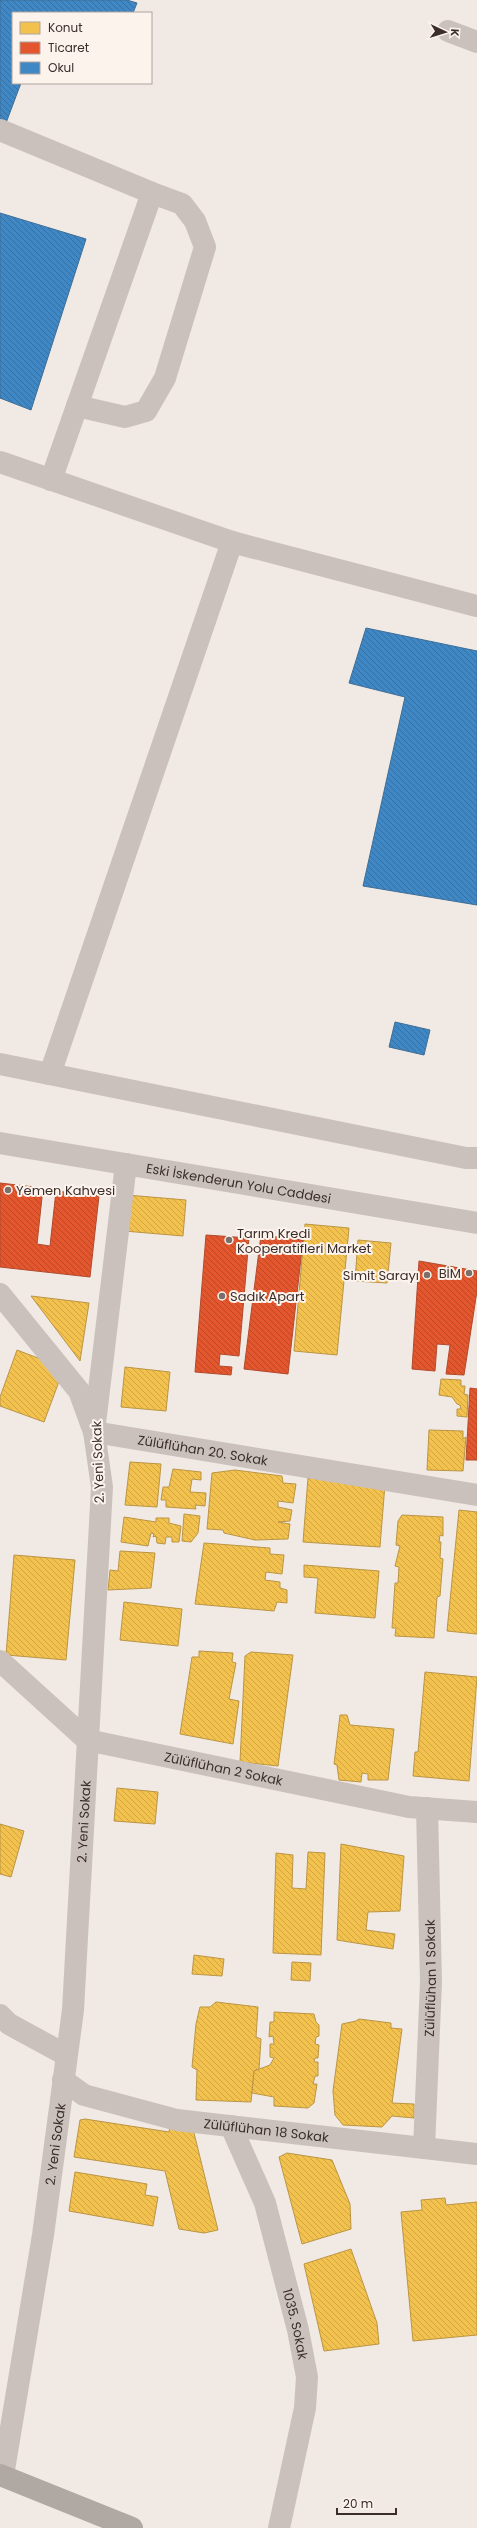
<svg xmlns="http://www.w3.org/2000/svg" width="477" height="2528" viewBox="0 0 477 2528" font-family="Poppins,sans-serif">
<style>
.homes{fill:url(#homes-back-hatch);stroke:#bb9543}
.shops{fill:url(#shops-back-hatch);stroke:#b14a2d}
.schools{fill:url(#schools-back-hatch);stroke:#3e6d96}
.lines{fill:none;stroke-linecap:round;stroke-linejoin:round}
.minor{stroke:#cac1bc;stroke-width:22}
.highway{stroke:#afa8a3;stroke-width:22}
.poi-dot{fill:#7a6f6b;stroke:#fcf3ec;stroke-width:1.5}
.labels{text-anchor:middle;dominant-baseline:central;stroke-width:4;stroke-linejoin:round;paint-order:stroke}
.street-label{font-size:13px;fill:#3b2d2a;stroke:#fcf3ec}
.poi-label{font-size:13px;fill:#3b2d2a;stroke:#fcf3ec;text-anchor:start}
</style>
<defs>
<pattern id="homes-back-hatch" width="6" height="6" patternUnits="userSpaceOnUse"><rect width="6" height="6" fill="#f2c14e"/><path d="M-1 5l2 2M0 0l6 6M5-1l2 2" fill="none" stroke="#d0a644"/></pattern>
<pattern id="shops-back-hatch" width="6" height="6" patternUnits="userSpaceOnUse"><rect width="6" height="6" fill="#e4572e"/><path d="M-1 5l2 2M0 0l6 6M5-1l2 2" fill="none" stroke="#ba4827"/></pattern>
<pattern id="schools-back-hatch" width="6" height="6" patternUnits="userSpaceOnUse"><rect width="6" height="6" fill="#3f88c5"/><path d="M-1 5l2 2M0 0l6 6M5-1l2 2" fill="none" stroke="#3670a0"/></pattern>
</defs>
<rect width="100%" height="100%" fill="#f0e9e4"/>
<!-- homes -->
<g class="homes">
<polygon points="127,1195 186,1200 183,1236 124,1231"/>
<polygon points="305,1224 349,1228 337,1355 294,1351"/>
<polygon points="358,1240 391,1243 387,1283 355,1281"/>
<polygon points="31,1296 89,1303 80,1361"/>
<polygon points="17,1350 64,1368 44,1422 0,1406 0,1397"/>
<polygon points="125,1367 170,1372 166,1411 121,1407"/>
<polygon points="441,1379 461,1380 461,1386 465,1386 464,1394 468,1395 467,1417 457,1416 457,1409 461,1409 460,1405 457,1404 452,1397 439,1395"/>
<polygon points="429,1430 463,1431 463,1439 466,1437 463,1471 427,1470"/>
<polygon points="130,1462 161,1464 157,1507 125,1505"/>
<polygon points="173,1469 201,1472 201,1480 192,1479 190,1492 206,1493 205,1506 195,1505 196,1509 166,1507 166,1500 161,1500 163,1487 169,1487"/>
<polygon points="235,1470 282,1476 283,1483 296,1484 293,1503 278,1501 278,1507 292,1510 290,1521 278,1522 290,1524 288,1539 255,1540 224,1533 223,1530 207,1529 212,1473"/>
<polygon points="308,1478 385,1484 380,1547 303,1542"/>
<polygon points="459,1510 477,1512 477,1634 447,1631"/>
<polygon points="184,1514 200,1516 198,1533 191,1542 182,1541"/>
<polygon points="402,1515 443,1517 443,1536 440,1535 439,1542 441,1542 440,1558 443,1559 440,1596 437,1597 434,1638 395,1636 396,1628 392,1628 395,1583 398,1583 399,1567 395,1566 400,1546 396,1545 398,1521"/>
<polygon points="124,1517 156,1522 156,1518 169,1518 169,1523 181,1526 179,1542 172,1542 172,1537 166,1537 165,1544 157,1543 156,1536 153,1537 154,1534 151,1533 148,1546 121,1542"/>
<polygon points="204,1543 270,1548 270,1554 284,1555 282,1574 266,1572 265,1580 280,1582 280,1588 287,1590 287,1603 277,1602 274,1611 195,1604"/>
<polygon points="120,1551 155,1553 151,1588 108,1590 110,1570 118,1571"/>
<polygon points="14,1555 75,1560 66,1660 6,1655"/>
<polygon points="304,1565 379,1571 375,1618 315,1613 318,1578 304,1577"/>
<polygon points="124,1602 182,1609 178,1646 120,1640"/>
<polygon points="199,1651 233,1653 232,1662 236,1663 229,1699 239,1701 233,1744 180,1734 192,1657 199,1657"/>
<polygon points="251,1652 293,1655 278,1766 240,1762 245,1656"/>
<polygon points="425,1672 477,1677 469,1781 413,1776 415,1752 418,1752"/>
<polygon points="340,1715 347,1715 350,1725 394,1729 388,1780 368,1780 368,1774 362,1773 361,1782 339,1780 337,1765 334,1764"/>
<polygon points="117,1788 158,1792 155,1824 114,1821"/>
<polygon points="0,1824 24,1831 11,1877 0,1874"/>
<polygon points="341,1844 404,1856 400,1911 368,1912 366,1930 395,1934 393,1949 337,1940"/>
<polygon points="308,1852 325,1853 321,1955 273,1953 276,1853 293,1855 292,1888 306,1889"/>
<polygon points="194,1955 224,1959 222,1976 192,1974"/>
<polygon points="292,1962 311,1963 310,1981 291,1980"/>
<polygon points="216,2002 258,2007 256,2037 261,2039 259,2069 254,2071 251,2102 196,2100 197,2070 192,2067 196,2024 200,2007 210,2007"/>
<polygon points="274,2012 314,2014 316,2022 319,2025 319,2036 316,2037 315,2044 319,2045 318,2058 315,2058 314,2062 318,2062 318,2076 315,2076 313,2084 317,2084 314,2103 308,2108 274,2106 274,2097 252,2093 254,2071 270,2065 274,2058 270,2057 270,2044 274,2044 273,2036 269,2037 270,2022 274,2022"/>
<polygon points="359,2019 391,2023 391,2028 402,2029 392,2103 414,2104 414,2118 392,2116 382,2127 343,2125 335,2115 333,2091 342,2024 356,2021"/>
<polygon points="85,2119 169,2132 170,2126 193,2129 218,2230 204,2233 179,2229 165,2171 74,2157 80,2120"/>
<polygon points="287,2153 332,2160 350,2204 351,2229 302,2244 279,2157"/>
<polygon points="75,2172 147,2184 145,2195 158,2197 153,2226 69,2211"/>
<polygon points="445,2198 446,2205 477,2202 477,2335 413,2341 401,2212 422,2210 421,2200"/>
<polygon points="351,2249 377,2323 379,2344 324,2351 304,2264"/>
</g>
<!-- shops -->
<g class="shops">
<polygon points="0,1183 43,1188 37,1244 50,1246 56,1191 99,1196 90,1277 0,1267"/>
<polygon points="206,1235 249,1238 239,1356 220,1354 219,1366 232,1367 231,1375 195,1372"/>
<polygon points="261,1235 303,1240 288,1374 244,1369"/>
<polygon points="419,1261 477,1271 477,1291 464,1375 446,1374 450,1345 437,1344 435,1371 412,1369"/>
<polygon points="470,1388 477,1389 477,1460 466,1460"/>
</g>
<!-- schools -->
<g class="schools">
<polygon points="0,0 127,0 137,3 133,13 13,13 13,83 21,83 3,131 0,130"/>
<polygon points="0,213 86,239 31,410 0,398"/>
<polygon points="366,628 477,651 477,905 363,886 405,697 349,683"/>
<polygon points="395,1022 430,1030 424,1055 389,1047"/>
</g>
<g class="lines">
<!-- minor -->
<g class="minor">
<polyline points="448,31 477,42"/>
<polyline points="0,130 152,193 51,480"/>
<polyline points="77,406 125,417 146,411 165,378 205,247 195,221 182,204 152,193"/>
<polyline points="0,462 232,542 477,606"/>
<polyline points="0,1064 466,1158 477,1158"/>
<polyline points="50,1074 232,542"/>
<path id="s1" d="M0,1143L477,1223"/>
<path id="s2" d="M0,1294L79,1391L94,1432L477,1495"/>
<path id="s3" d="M0,1661L87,1740L409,1807L477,1812"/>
<polyline points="0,2015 9,2024 66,2055"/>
<path id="s4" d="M63,2080L84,2095L177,2120L477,2154"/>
<path id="s5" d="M231,2126L265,2203L298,2330L307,2377L305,2408L279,2528"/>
<path id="s6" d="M424,2148L431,1982L427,1808"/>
<path id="s7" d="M3,2476L43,2235L73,2010L102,1487L94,1432L126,1164"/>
</g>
<!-- highway -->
<polyline class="highway" points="0,2475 132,2528"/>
</g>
<!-- markers -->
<g class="poi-dot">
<circle cx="8" cy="1190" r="4"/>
<circle cx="229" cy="1240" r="4"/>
<circle cx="469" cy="1273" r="4"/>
<circle cx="427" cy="1275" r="4"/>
<circle cx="222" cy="1296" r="4"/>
</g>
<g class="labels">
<!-- street labels -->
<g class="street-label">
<text stroke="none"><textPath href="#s1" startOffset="242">Eski İskenderun Yolu Caddesi</textPath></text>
<text stroke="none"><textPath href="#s2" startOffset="279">Zülüflühan 20. Sokak</textPath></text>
<text transform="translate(98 1462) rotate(-92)">2. Yeni Sokak</text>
<text stroke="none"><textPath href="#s3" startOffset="257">Zülüflühan 2 Sokak</textPath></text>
<text stroke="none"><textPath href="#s7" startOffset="660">2. Yeni Sokak</textPath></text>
<text stroke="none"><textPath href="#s6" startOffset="170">Zülüflühan 1 Sokak</textPath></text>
<text stroke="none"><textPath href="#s4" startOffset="212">Zülüflühan 18 Sokak</textPath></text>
<text stroke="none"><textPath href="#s7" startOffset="336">2. Yeni Sokak</textPath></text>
<text stroke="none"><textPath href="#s5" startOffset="209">1035. Sokak</textPath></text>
</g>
<!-- poi labels -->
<g class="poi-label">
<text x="16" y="1190">Yemen Kahvesi</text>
<text x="237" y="1233">Tarım Kredi<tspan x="237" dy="15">Kooperatifleri Market</tspan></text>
<text x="461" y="1273" text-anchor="end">BİM</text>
<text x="419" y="1275" text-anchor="end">Simit Sarayı</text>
<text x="230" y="1296">Sadık Apart</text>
</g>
</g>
<!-- legend -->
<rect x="12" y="12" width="140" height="72" fill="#fcf3ec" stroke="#afa49e"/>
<rect x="20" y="22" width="20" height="12" fill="#f2c14e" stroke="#afa49e"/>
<text x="48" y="32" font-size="12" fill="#3b2d2a">Konut</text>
<rect x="20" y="42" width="20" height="12" fill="#e4572e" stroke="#afa49e"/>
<text x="48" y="52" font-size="12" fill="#3b2d2a">Ticaret</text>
<rect x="20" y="62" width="20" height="12" fill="#3f88c5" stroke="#afa49e"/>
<text x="48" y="72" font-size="12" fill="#3b2d2a">Okul</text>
<!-- north arrow -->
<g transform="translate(445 32) rotate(94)" stroke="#fcf3ec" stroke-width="3" paint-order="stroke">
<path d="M0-3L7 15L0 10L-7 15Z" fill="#3b2d2a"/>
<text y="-6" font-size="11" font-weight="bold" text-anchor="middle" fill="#3b2d2a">K</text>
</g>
<!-- scale -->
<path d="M337 2508v6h59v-6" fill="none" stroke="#3b2d2a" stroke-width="2"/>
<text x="343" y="2508" font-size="12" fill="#3b2d2a" stroke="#fcf3ec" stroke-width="3" paint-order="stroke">20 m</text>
</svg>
